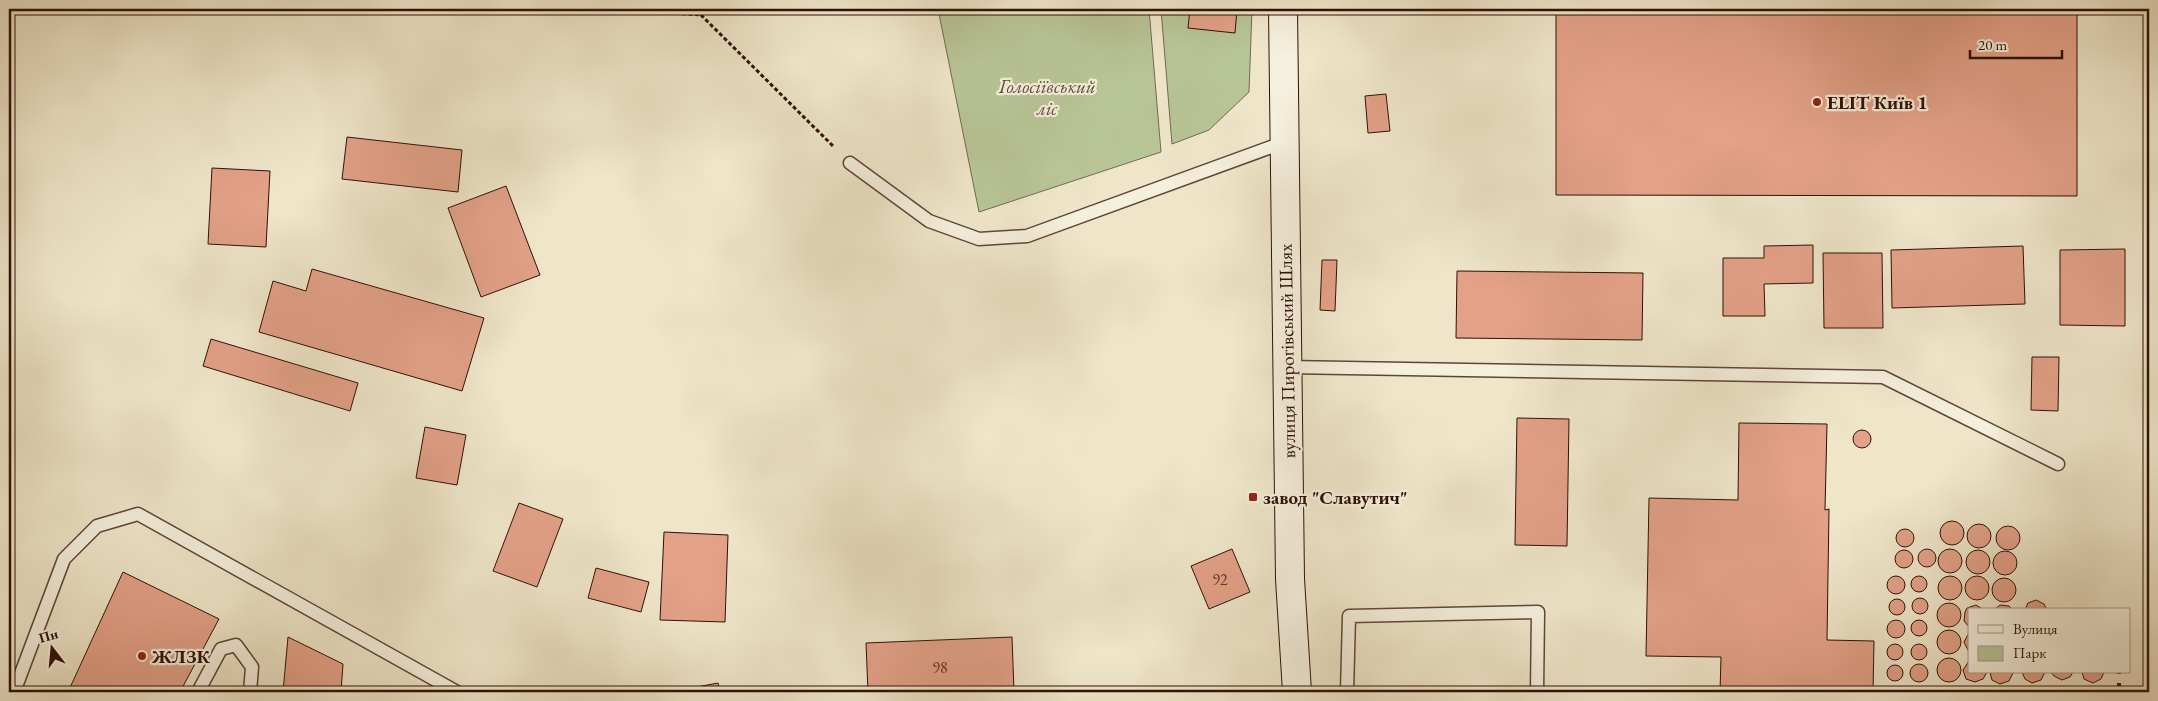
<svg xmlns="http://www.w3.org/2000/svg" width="2158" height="701" viewBox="0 0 2158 701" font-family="'EB Garamond',serif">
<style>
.green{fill:#b8c597;stroke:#736a4e}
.building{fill:#e3a188;stroke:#2e1006}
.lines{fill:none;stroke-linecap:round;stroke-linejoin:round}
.lane-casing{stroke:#5e4637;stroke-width:15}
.secondary-casing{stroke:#2e1006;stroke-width:30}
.path{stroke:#2e1006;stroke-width:3;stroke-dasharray:4 2.5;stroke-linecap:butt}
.lane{stroke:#f5efdd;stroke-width:12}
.secondary{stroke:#f5efdd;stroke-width:28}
.rail{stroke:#2e1006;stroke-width:4;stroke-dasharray:9 9;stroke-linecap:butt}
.poi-dot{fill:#8f2418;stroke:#f5efdd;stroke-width:2}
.labels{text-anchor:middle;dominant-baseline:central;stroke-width:4.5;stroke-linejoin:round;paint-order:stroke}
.number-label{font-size:16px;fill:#5b3426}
.park-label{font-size:19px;font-style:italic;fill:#5e4f39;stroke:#f5efdd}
.poi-label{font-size:19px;font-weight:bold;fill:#2e1006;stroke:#f5efdd;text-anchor:start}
.street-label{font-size:19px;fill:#2e1006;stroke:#f5efdd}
</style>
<rect width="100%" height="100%" fill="#efe6ca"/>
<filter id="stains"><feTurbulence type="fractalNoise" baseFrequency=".004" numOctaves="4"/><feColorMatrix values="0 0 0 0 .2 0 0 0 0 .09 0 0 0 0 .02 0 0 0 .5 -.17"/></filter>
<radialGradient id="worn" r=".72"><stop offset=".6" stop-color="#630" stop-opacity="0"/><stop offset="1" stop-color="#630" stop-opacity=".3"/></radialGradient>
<!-- green -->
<g class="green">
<polygon points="938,9 1149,9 1161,152 979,212"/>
<polygon points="1161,9 1252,9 1249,92 1209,130 1172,144"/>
</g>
<!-- building -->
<g class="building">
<polygon points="1190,9 1237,9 1235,33 1188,28"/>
<polygon points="1556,9 2077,9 2077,196 1556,195"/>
<polygon points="1386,94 1390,131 1368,133 1365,96"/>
<polygon points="347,137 462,150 458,192 342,179"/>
<polygon points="212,168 270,171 266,247 208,244"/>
<polygon points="506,186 540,275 481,297 448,208"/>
<polygon points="1813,245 1813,283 1764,284 1765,316 1723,316 1723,258 1764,258 1764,246"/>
<polygon points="2023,246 2025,304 1892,308 1891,250"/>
<polygon points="2125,249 2125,326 2060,325 2060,250"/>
<polygon points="1823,253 1882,253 1883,328 1824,328"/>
<polygon points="1322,260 1337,260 1335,311 1320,310"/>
<polygon points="312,269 484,318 462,391 259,332 273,281 306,291"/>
<polygon points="1457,271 1643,273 1642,340 1456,338"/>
<polygon points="211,339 358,383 350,411 203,366"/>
<polygon points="2032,357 2059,357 2058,411 2031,410"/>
<polygon points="1517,418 1569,419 1567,546 1515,545"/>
<polygon points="1739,423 1827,424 1825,510 1829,509 1827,640 1874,641 1873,692 1720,692 1721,657 1646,656 1649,498 1738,500"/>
<polygon points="425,427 466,435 457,485 416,478"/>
<circle cx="1862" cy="439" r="9"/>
<polygon points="519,503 563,519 537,587 493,571"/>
<circle cx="1952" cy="533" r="12"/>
<circle cx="1979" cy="536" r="12"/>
<circle cx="2008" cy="538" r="12"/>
<circle cx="1905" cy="538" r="9"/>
<polygon points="664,532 728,535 725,622 660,620"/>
<polygon points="1232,549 1250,592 1209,609 1191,566"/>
<circle cx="1950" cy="561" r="12"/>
<circle cx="1927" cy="558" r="9"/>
<circle cx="1904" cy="559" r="9"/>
<circle cx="1978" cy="562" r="12"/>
<circle cx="2005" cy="563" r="12"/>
<polygon points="596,568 649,582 641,612 588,598"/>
<polygon points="123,572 219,619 180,692 68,692"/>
<circle cx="1919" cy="584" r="8"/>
<circle cx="1977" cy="588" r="12"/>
<circle cx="1896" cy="585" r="9"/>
<circle cx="1950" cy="588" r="12"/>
<circle cx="2004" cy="590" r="12"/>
<circle cx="1920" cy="606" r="8"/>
<circle cx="1897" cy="607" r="8"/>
<polygon points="2036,600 2044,604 2047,610 2025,610 2028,603"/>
<circle cx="1949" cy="615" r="12"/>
<polygon points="1976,605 1984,610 1969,610 1969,627 1964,621 1965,612 1967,608"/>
<polygon points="2000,605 2009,606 2013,610 1994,610"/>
<circle cx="1919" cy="628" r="8"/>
<circle cx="1896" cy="629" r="9"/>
<polygon points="2148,630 2149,630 2149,682"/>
<circle cx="1949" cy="642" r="12"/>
<polygon points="1969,633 1969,652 1964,642"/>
<polygon points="288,637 343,664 341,692 283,692"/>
<polygon points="1012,637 1014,692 868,692 866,643"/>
<circle cx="1895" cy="652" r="8"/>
<circle cx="1919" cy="652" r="8"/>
<circle cx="1949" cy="670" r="12"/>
<polygon points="1969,661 1969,672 1987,672 1983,679 1975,682 1966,679 1963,670"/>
<circle cx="1919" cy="673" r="9"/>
<circle cx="1895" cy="673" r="8"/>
<polygon points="1990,672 2013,672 2013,673 2009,681 2000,684 1992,680"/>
<polygon points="2022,672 2045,672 2041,680 2032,683 2025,679"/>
<polygon points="2051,672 2073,672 2070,677 2062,680 2054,676"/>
<polygon points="2082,672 2104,672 2101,679 2093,683 2084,679"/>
<polygon points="718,683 720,692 670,692"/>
</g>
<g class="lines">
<!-- lane casing -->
<g class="lane-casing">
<g id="lane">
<polyline points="850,163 929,221 979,239 1027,236 1285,142"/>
<polyline points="1287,367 1883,377 2058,464"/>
<polyline points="14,692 64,559 97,526 138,514 457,692"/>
<polyline points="198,692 221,649 236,645 252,667 250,692"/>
<polyline points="1347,692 1349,616 1538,612 1537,692"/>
</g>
</g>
<!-- secondary casing -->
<g class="secondary-casing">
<polyline id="secondary" points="1283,9 1290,579 1297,692"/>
</g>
<!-- path -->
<g class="path">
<polyline points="617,9 701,15"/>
<polyline points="698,9 701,15 834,147"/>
</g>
<!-- lane -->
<use href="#lane" class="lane"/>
<!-- secondary -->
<use href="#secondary" class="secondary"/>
<!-- rail -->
<polyline class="rail" points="2119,692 2119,672"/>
</g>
<!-- markers -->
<g class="poi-dot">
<circle cx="1817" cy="102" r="5"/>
<rect x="1248" y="492" width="10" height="10" rx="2.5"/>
<circle cx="142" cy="656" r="5"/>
</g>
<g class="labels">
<!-- number labels -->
<g class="number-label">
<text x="1220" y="579">92</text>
<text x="940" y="667">98</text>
</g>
<!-- park labels -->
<g class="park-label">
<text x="1047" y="86">Голосіївський<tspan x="1047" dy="22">ліс</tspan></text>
</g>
<!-- poi labels -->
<g class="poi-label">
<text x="1827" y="102">ELIT Київ 1</text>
<text x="1263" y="497">завод "Славутич"</text>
<text x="152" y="656">ЖЛЗК</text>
</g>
<!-- street labels -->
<g class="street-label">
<text transform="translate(1287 351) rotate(-91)">вулиця Пирогівський Шлях</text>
</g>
</g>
<!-- margin -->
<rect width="2158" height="701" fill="none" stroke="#efe6ca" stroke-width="30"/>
<rect x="10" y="10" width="2138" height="681" fill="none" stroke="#2e1006" stroke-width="2.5"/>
<rect x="15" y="15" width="2128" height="671" fill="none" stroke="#2e1006"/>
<!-- legend -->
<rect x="1968" y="608" width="162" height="65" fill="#f5efdd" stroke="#a59687"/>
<rect x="1978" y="625" width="25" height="8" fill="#f5efdd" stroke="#a59687"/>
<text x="2013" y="634" font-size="15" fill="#2e1006">Вулиця</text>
<rect x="1978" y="646" width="25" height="15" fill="#b8c597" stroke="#a59687"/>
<text x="2013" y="658" font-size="15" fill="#2e1006">Парк</text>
<!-- north arrow -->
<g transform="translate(52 648) rotate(344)" stroke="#f5efdd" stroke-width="4" paint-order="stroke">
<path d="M0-4L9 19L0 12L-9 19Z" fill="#2e1006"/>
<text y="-8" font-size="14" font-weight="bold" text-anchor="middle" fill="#2e1006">Пн</text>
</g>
<!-- scale -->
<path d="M1970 50v8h92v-8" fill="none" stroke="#2e1006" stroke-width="2.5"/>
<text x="1978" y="50" font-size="15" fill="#2e1006" stroke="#f5efdd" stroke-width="4" paint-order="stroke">20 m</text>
<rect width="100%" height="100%" filter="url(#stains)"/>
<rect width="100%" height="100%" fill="url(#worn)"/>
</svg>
